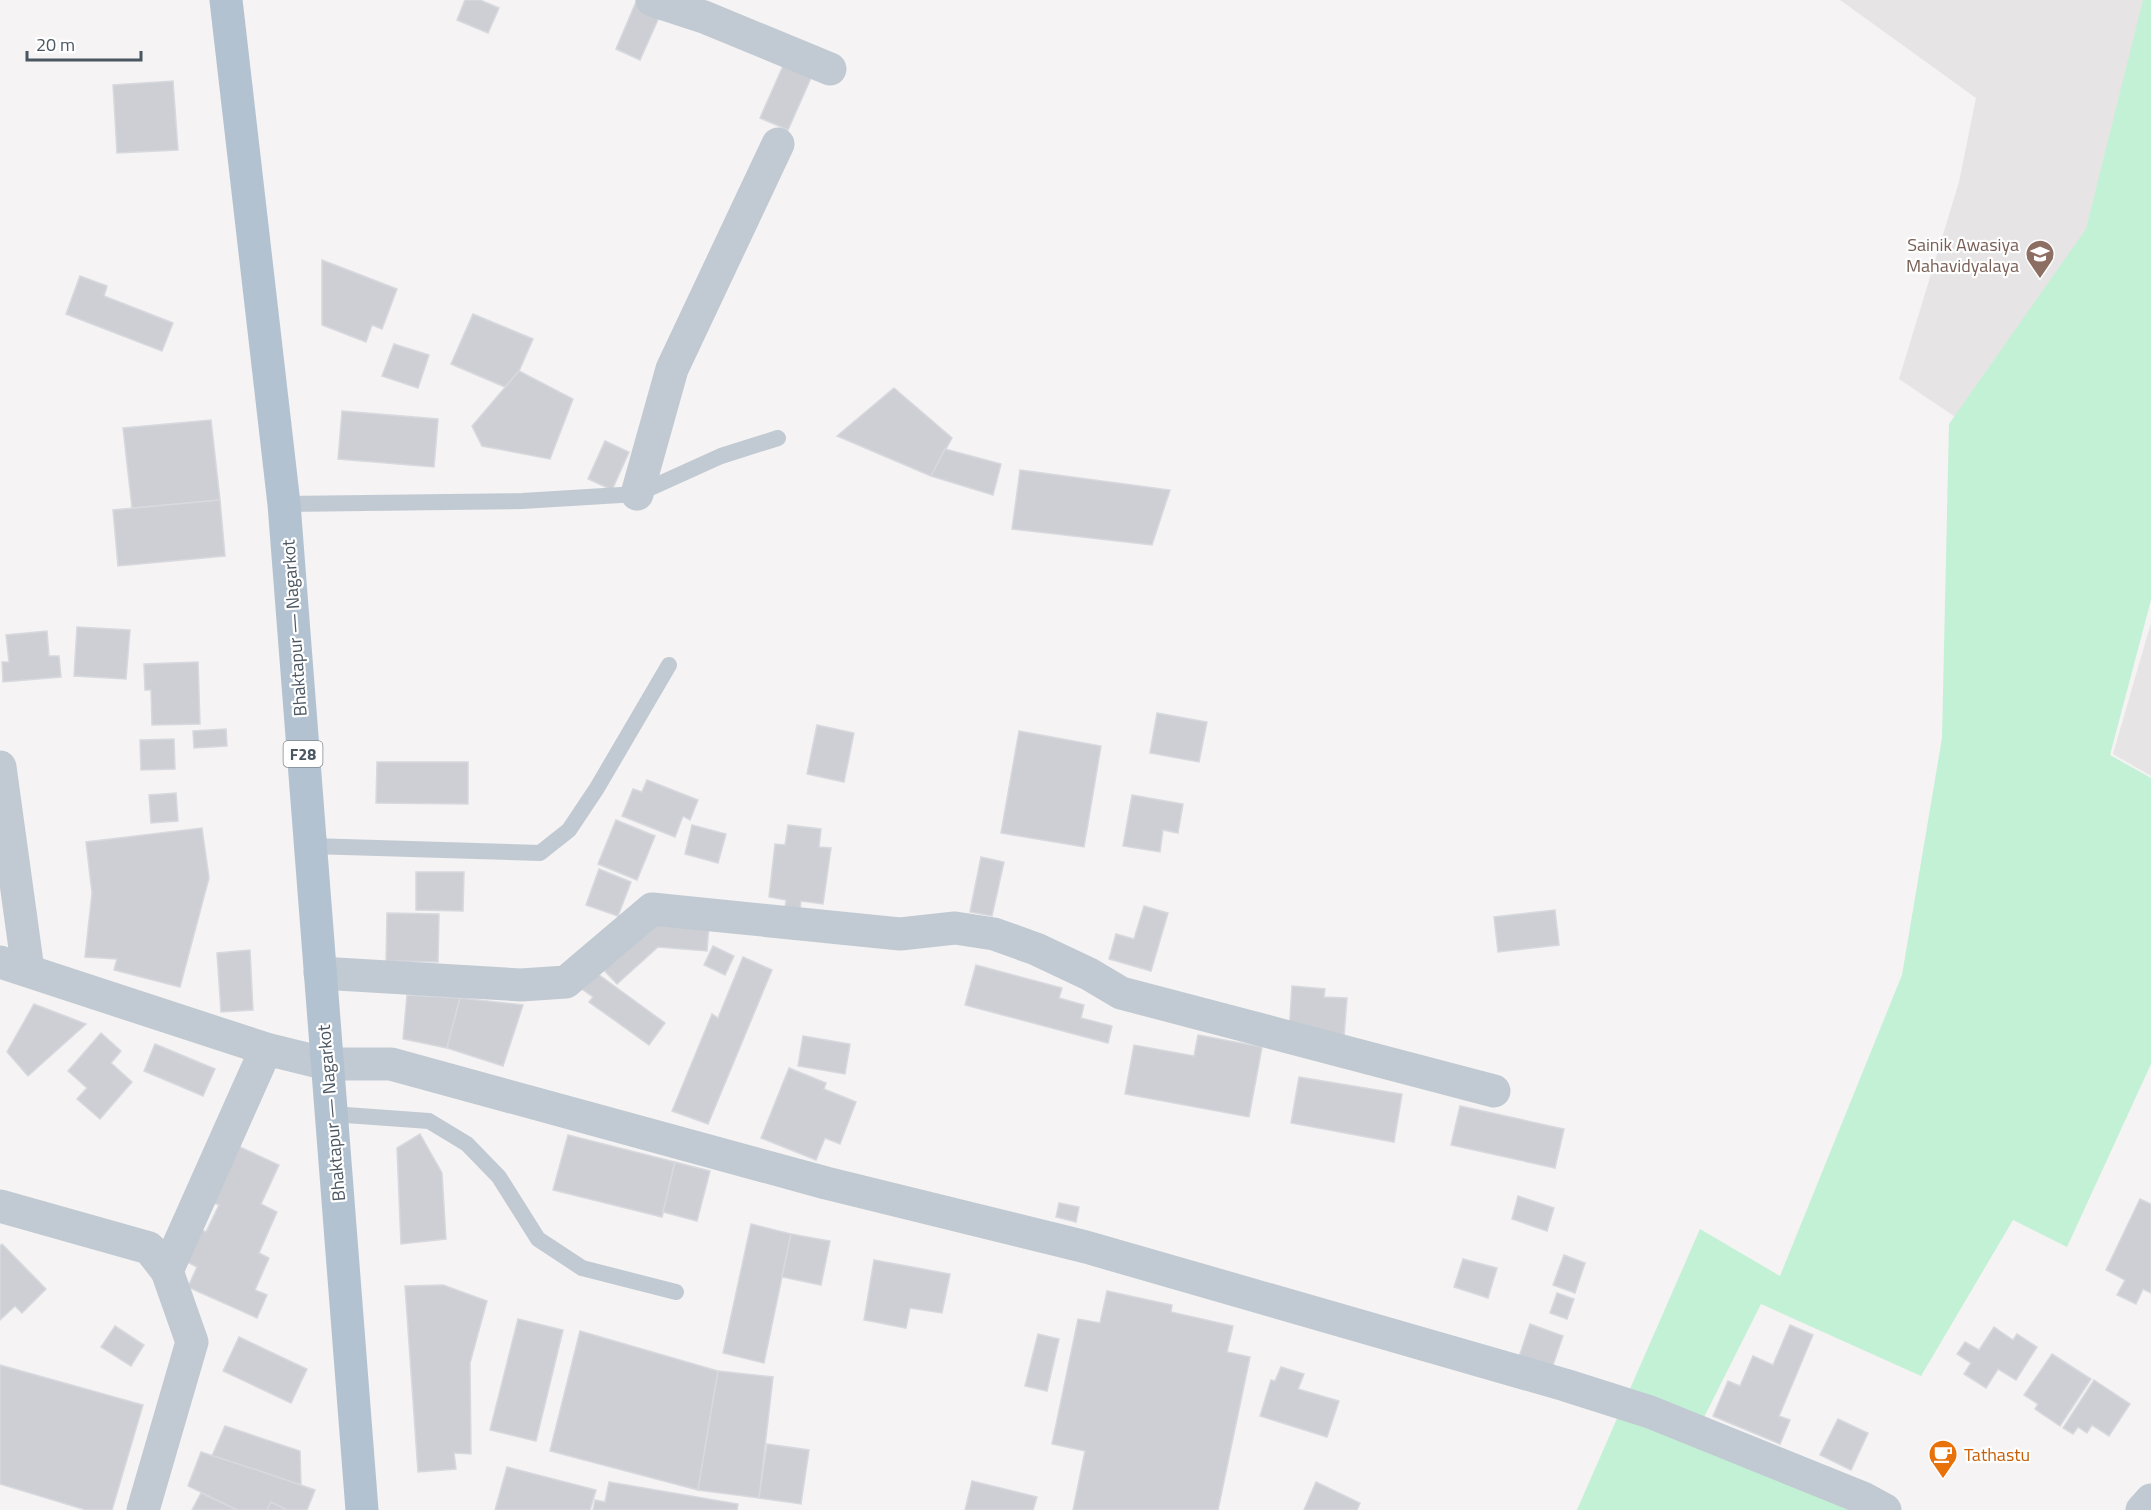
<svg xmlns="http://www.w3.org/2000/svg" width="2151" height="1510" viewBox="0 0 2151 1510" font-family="'Titillium Web',sans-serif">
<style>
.education{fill:#e6e4e5}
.green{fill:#c3f1d5}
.building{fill:#cdcfd5;stroke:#d7d9de;stroke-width:1.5}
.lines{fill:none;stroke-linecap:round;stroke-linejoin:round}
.lane{stroke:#c1cad2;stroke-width:16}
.street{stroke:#c1cad2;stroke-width:33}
.primary{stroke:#b3c2d1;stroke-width:33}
.labels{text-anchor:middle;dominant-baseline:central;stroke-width:4.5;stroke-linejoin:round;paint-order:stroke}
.shield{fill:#fff;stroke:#808990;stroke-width:1.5}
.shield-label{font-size:16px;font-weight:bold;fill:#4a5661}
.education-label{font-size:18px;fill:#785e54;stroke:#fff;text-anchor:end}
.street-label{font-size:18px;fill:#4a5661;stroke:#fff}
.food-label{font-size:18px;fill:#c56008;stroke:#fff;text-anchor:start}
</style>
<rect width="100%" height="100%" fill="#f5f3f3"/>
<!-- education -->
<g class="education">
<polygon points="1840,0 2151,0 2151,549 1899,379 1959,182 1976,98"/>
<polygon points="2151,623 2151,776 2113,754"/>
</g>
<!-- green -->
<polygon class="green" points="2143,0 2151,0 2151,600 2110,755 2151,778 2151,1064 2067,1247 2013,1220 1921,1376 1761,1304 1694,1437 1850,1510 1577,1510 1700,1229 1780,1276 1902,975 1942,738 1949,424 2086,229"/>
<!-- building -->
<g class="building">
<polygon points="465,0 480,0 499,8 488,33 457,20"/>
<polygon points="636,2 661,13 640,60 616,49"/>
<polygon points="783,66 811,78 788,130 760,118"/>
<polygon points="173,81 178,150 117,153 113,85"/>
<polygon points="322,260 397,289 382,329 372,325 366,342 322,325"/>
<polygon points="80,276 107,286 104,296 173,323 162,351 66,314"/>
<polygon points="473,314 533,339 519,371 505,387 451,364"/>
<polygon points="394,344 429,355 418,388 382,376"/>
<polygon points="519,371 573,399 550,459 482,446 472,426"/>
<polygon points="894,388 952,438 931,476 837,436"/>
<polygon points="342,411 438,419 434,467 338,459"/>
<polygon points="211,420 220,500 132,508 123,428"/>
<polygon points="605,441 629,452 612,490 588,479"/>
<polygon points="945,449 1001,464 993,495 931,476"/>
<polygon points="1020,470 1170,490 1152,545 1012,529"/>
<polygon points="220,500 225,556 118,566 113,510"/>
<polygon points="77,627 130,630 126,679 74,676"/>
<polygon points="47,631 49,656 59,656 61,677 3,682 2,662 9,662 6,635"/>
<polygon points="198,662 200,724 152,725 151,690 145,690 144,664"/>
<polygon points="1157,713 1207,722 1199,762 1150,753"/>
<polygon points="817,725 854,733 844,782 807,774"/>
<polygon points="226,729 227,746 194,748 193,731"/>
<polygon points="1019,731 1101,746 1084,847 1001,833"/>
<polygon points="174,739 175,769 141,770 140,740"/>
<polygon points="377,762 468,762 468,804 376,803"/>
<polygon points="647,780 698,800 690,820 683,816 675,837 622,816 633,789 642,792"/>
<polygon points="176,793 178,821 151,823 149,795"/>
<polygon points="1132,795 1183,804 1178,833 1163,830 1160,852 1123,846"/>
<polygon points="616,820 655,836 637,880 598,864"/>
<polygon points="692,825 726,834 718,863 685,854"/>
<polygon points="788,825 821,829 819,847 831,848 823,904 801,901 800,910 785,908 786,900 769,897 775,844 785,845"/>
<polygon points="202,828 209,878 180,987 114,970 117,959 85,957 92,893 86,842"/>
<polygon points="981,857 1004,862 992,916 970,912"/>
<polygon points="599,869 631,882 618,916 586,905"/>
<polygon points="416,872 464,872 463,911 416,910"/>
<polygon points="1144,906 1168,913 1151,971 1109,959 1116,934 1134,939"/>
<polygon points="1555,910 1559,945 1498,952 1494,917"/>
<polygon points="387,913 439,914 438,962 386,961"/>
<polygon points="656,920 709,925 707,951 658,947 617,984 602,968"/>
<polygon points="713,946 734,956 725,975 704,965"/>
<polygon points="250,950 253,1010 221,1012 217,953"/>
<polygon points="743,957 772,970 708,1124 672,1111 712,1014 718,1018"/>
<polygon points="976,965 1062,988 1059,998 1084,1005 1081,1018 1112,1026 1108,1043 965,1005"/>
<polygon points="591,969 665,1023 649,1045 589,1002 593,997 579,987"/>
<polygon points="1292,986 1325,989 1324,997 1347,998 1344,1037 1289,1033"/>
<polygon points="407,995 460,998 447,1048 403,1039"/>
<polygon points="460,998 523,1005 503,1066 447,1048"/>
<polygon points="34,1004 86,1024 28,1076 7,1052"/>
<polygon points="101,1033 121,1051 111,1063 132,1082 100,1119 77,1099 87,1088 68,1071"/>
<polygon points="1198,1035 1262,1047 1249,1117 1125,1094 1134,1045 1194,1056"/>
<polygon points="803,1036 850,1044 845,1074 798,1066"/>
<polygon points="155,1044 215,1069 203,1096 144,1071"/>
<polygon points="789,1068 826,1083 824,1089 856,1102 840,1144 825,1138 816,1160 761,1138"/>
<polygon points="1299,1077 1402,1094 1394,1142 1291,1123"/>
<polygon points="1460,1106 1564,1129 1555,1168 1451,1145"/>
<polygon points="420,1134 442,1173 446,1239 401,1244 397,1148"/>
<polygon points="568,1135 675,1162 662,1217 553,1190"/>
<polygon points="229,1142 279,1165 261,1204 277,1212 259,1253 269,1258 255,1290 267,1295 257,1318 188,1287 197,1267 187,1262 202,1230 206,1232 219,1205 211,1202"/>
<polygon points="675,1162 710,1171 697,1221 663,1212"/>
<polygon points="1518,1196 1554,1208 1547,1231 1512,1219"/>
<polygon points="2140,1199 2151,1204 2151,1293 2143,1289 2136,1304 2117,1295 2125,1280 2106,1270"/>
<polygon points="1059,1203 1079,1207 1076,1222 1056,1217"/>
<polygon points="751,1224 791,1234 764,1363 723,1353"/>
<polygon points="791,1234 830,1241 821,1285 782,1277"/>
<polygon points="2,1244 46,1289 22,1313 15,1306 0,1320 0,1246"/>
<polygon points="1564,1255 1585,1263 1575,1293 1553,1285"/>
<polygon points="1463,1259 1497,1268 1488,1298 1454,1287"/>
<polygon points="874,1260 950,1274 942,1313 910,1308 906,1328 864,1320"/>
<polygon points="443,1285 487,1301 470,1363 471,1454 454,1453 456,1469 418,1472 405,1286"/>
<polygon points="1107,1291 1172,1305 1171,1312 1233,1326 1227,1352 1250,1357 1218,1510 1073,1510 1085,1451 1052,1444 1078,1319 1100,1323"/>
<polygon points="1557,1293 1574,1299 1567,1319 1550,1313"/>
<polygon points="518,1319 563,1330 536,1441 490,1430"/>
<polygon points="1530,1324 1563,1336 1552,1368 1519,1357"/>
<polygon points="1790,1325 1813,1335 1779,1416 1790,1420 1780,1444 1713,1416 1728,1381 1740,1386 1753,1356 1773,1365"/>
<polygon points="115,1326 144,1345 131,1366 101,1347"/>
<polygon points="1994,1327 2013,1340 2017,1334 2037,1347 2016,1380 1998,1369 1986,1388 1964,1374 1971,1363 1957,1354 1965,1342 1979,1350"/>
<polygon points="580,1331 718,1371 698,1490 550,1451"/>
<polygon points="1038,1334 1059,1339 1047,1391 1025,1386"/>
<polygon points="239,1337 307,1369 291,1403 223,1371"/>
<polygon points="2052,1354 2091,1379 2060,1426 2035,1409 2038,1404 2024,1395"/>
<polygon points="0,1365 143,1405 112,1510 86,1510 0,1484"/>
<polygon points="1281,1367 1304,1374 1298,1389 1339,1401 1327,1437 1260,1416 1271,1380 1275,1381"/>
<polygon points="718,1371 773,1377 759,1498 698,1490"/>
<polygon points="2094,1380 2130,1404 2109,1436 2092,1425 2087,1433 2078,1427 2073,1434 2063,1428"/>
<polygon points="1838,1419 1868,1433 1851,1470 1820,1455"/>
<polygon points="225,1426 300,1451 301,1485 212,1456"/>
<polygon points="767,1444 809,1450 801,1504 759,1498"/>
<polygon points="201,1452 260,1471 315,1490 307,1510 287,1510 271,1502 267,1510 237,1510 188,1486"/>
<polygon points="507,1467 596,1490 590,1510 495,1510"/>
<polygon points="972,1481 1037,1497 1033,1510 965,1510"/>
<polygon points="609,1482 738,1504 737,1510 593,1510 595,1500 605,1502"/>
<polygon points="1316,1482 1360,1503 1357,1510 1304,1510"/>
<polygon points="201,1493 237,1510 192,1510"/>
<polygon points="271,1502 287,1510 267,1510"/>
</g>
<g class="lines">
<!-- lane -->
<g class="lane">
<polyline points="284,504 522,501 637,494 721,456 778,438"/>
<polyline points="311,846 540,853 569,830 597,788 669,665"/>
<polyline points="332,1114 429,1121 467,1144 499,1177 538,1239 582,1268 676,1292"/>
</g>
<!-- street -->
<g class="street">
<polyline points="652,0 704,17 830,69"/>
<polyline points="637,494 672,369 778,144"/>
<polyline points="0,767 28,970"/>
<polyline points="0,962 266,1049 327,1064 391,1064 826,1183 1086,1247 1565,1385 1650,1412 1863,1498 1885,1510"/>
<polyline points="320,973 521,985 566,982 652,909 900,934 955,928 994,934 1036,949 1089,974 1121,993 1494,1091"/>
<polyline points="0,1206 149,1248 167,1271"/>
<polyline points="143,1510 192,1342 167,1271 266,1049"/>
<polyline points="2142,1510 2151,1500"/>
</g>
<!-- primary -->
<polyline class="primary" points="226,0 284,504 362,1510"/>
</g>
<!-- icons -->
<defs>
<g id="school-pin" transform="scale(1.5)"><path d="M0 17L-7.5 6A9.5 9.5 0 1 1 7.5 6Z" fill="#8d6e63" stroke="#fff"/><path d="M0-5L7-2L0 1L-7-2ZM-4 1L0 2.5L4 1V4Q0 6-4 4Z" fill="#fff"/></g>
<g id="cafe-pin" transform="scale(1.5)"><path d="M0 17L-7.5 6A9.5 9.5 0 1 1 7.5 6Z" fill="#e8710a" stroke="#fff"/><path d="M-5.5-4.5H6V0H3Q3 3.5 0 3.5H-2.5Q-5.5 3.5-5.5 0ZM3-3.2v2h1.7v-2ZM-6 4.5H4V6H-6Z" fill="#fff"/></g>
</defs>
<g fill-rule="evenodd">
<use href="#school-pin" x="2040" y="254"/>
<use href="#cafe-pin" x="1943" y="1454"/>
</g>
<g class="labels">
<!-- shield labels -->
<rect class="shield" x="283.5" y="741" width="39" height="26" rx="4.5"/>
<g class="shield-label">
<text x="303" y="754">F28</text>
</g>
<!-- education labels -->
<g class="education-label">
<text x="2019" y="244">Sainik Awasiya<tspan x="2019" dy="21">Mahavidyalaya</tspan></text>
</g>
<!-- street labels -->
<g class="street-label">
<text transform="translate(294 628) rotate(-94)">Bhaktapur — Nagarkot</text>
<text transform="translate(331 1113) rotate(-95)">Bhaktapur — Nagarkot</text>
</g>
<!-- food labels -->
<g class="food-label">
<text x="1964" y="1454">Tathastu</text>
</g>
</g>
<!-- scale -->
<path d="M27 51v9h114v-9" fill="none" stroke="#4a5661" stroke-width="3"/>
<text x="36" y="51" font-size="18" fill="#4a5661" stroke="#ffffff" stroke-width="4.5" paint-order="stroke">20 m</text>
</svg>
